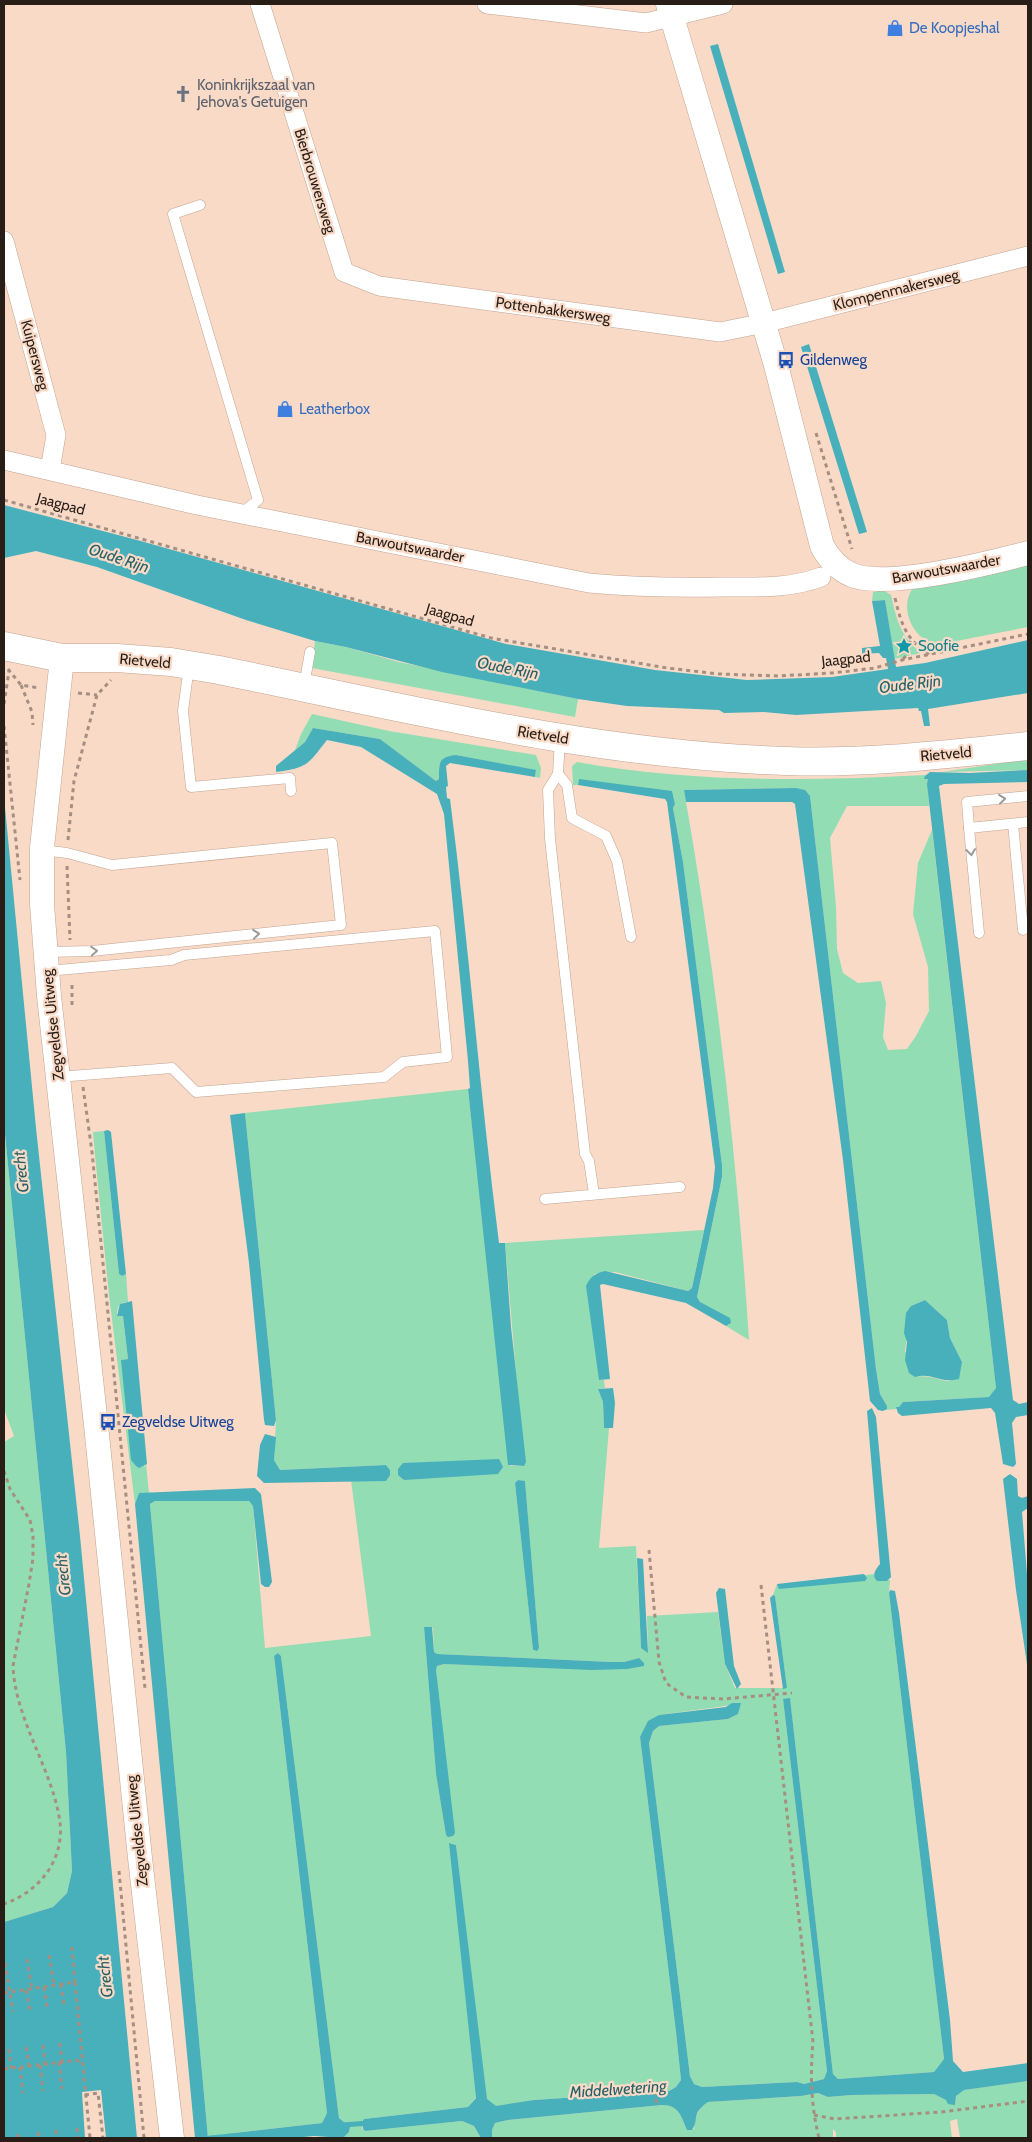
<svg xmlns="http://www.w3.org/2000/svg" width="1032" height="2142" viewBox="0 0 1032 2142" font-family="Cabin,sans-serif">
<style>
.green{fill:#92ddb4;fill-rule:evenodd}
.water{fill:#47b0bb}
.pier{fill:#f9dac7}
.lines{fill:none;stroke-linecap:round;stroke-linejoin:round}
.stream{stroke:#47b0bb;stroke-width:5}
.service-casing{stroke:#c0a391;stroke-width:11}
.minor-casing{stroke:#c0a391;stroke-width:20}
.tertiary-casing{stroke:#c0a391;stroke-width:25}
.secondary-casing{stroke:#c0a391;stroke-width:29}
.path{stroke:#a68f81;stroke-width:3;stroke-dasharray:4 4;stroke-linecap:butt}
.service{stroke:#fff;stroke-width:10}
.minor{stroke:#fff;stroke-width:19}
.tertiary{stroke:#fff;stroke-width:24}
.secondary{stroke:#fff;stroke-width:28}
.oneway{stroke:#9f9a97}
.labels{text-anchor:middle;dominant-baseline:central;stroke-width:4.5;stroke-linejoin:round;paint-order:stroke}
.shop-label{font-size:15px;fill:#366cbe;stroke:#f9dac7;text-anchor:start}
.worship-label{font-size:15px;fill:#5b616d;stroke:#f9dac7;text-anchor:start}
.street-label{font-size:15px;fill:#291e17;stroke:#f9dac7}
.transit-label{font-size:15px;fill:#164399;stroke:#f9dac7;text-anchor:start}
.culture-label{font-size:15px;fill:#0d838f;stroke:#f9dac7;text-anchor:start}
.water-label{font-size:16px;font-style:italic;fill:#266066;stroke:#f9dac7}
</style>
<rect width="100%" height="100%" fill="#f9dac7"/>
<!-- green -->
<g class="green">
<path d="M1028,559V627L936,645C912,639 897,605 915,586Z"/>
<path d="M883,590L891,595C897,621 900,635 921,653L894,659L885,600L872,601L873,592Z"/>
<polygon points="315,641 346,647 399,662 578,699 575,717 312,668"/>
<polygon points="312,714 389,731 536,755 541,768 540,778 535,777 536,771 456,755 439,766 439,779 436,781 380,739 313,728 305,742 295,750 301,734"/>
<polygon points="1028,759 1028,770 942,772"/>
<path d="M577,762C693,783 810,781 927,775L925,779H928L929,806H847L830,838L836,907L837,949L843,973L858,983L881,981L886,1003L883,1037L888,1050L907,1049L916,1036L929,1011L928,967L913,914L918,863L932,830L996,1388L990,1397L903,1402L899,1407H896L897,1409L885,1410L887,1406L880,1394L876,1369L810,796L804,790L796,788L684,790C716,972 737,1156 749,1340L726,1326L731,1323L700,1302L697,1297L722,1177V1165L683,862L673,808L675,804L672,792L579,781L578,785H573L572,766ZM925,1300L947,1320L950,1338L962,1362L950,1381C936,1380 929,1374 915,1377L905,1351L911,1306Z"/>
<path d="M468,1089L510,1466H524L505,1243L704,1230L692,1288L688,1291L615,1272L594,1274L599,1380H604L605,1388L598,1389L603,1402L604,1428H609L599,1548L636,1546L641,1648L648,1652L647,1616L718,1612L725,1664L735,1688H787L775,1597L773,1595L777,1584L779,1586L874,1574L877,1581L890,1580L889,1593L944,2059L934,2072L838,2079L833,2074L790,1699H783L827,2071L824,2079L804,2084L797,2082L702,2087L694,2084L690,2076L649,1743L653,1731L659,1726L728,1719L738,1714L740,1704L659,1715L640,1737L676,2032L681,2080L676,2087L669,2091L534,2100L495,2107L486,2099L456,1845L450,1843L476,2097L468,2107L364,2119L362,2122V2129L365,2131L462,2121L474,2126L481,2138H343L349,2132L350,2127L339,2118L281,1656L278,1653L274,1657L327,2113L322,2123L226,2134L225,2138H208L150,1504L155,1501L237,1500L249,1501L253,1506L265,1648L371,1636L351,1480L386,1481L390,1470L386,1465L280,1470L274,1460L276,1420L245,1113ZM518,1480L525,1482L539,1648L535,1651L533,1650L515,1483ZM424,1627H432L433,1629L434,1652L437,1654L611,1662H624L639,1658L627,1669L444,1664L437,1666L436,1669L446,1835L436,1774Z"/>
<polygon points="4,1124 66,1752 72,1871 67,1893 53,1907 4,1922 4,1442 14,1436 4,1409"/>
<path d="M104,1131L119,1274L122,1276L126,1274L128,1302C119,1302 117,1308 117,1316H123L128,1359L122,1360L144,1467L146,1464L149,1493H139L135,1504L109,1295L95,1155L93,1132Z"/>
<path d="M1028,2081V2138H960L957,2119L950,2121L952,2138H836V2132L833,2129V2138H492V2130L495,2123L508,2120L662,2105C679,2105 681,2116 687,2130L694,2129C695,2116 697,2110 708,2102L801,2096L818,2093L828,2097L852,2095L934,2094L955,2104L956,2096L963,2090Z"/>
</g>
<!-- water -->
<g class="water">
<polygon points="718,44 785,272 778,274 710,46"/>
<polygon points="809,344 867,532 859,534 801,347"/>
<polygon points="4,505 137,540 506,644 655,670 747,680 832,677 888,669 886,658 883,658 879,653 862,654 862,648 880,646 872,601 885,600 896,667 925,663 1028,640 1028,693 928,709 930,726 924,726 921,711 919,711 918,708 796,715 764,712 724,713 719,710 627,706 578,699 442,672 346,647 315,641 246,620 97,567 36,551 4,558"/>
<path d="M313,728L380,739L436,781L439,779C439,763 438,757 456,755L536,770L535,777L450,763L446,766L448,786L446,787L447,798L450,799C469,946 480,1095 499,1243H505L511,1327L526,1462L524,1466L508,1465L468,1089L470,1088L468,1061L444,814L437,794L361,747L327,740C308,764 308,768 276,772V766L305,742Z"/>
<polygon points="1028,770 1028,782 944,784 939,786 1013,1400 1019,1404 1028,1402 1028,1415 1016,1417 1012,1423 1016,1464 1013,1467 1003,1464 995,1413 991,1408 902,1416 898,1413 896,1407 899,1407 903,1402 989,1397 996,1388 927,784 928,779 924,779 925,776 930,772 970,773"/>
<path d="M579,779L672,791L675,804L673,808L683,862L722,1165V1177L697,1297L700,1302L730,1318L731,1323L726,1326L686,1303L603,1284L600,1285L610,1379L599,1380L586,1286C591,1276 594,1274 605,1271L688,1291L692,1288L713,1188L715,1167L667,802L665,799L578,785Z"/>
<polygon points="796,788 805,790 810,796 876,1369 880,1394 887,1406 887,1409 883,1411 878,1410 870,1401 843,1160 795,804 792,802 686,802 684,790"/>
<polygon points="4,797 36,1128 80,1536 137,2138 4,2138 4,1922 53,1907 67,1893 72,1871 66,1752 4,1124"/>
<polygon points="245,1113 276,1420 274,1426 265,1425 264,1420 249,1263 230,1115"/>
<polygon points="108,1130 111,1132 126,1274 122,1276 119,1274 104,1131"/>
<path d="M925,1300L947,1320L950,1338L962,1362L959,1379C938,1384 934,1372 915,1377L909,1373L905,1360L907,1342L904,1333L906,1313L911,1306Z"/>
<polygon points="132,1301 147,1464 139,1468 136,1466 131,1460 121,1360 128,1359 123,1316 117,1316 120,1304"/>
<polygon points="613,1388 615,1403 613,1428 604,1428 603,1402 598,1389"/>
<path d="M872,1408L876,1417L891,1577L887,1581H877C871,1575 876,1569 880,1564L867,1411Z"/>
<polygon points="265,1434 276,1437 274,1460 280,1470 386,1465 390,1470 390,1475 386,1481 264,1483 257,1476 260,1445"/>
<polygon points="499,1459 503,1467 498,1474 404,1480 398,1475 398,1469 403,1463"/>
<polygon points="1010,1474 1017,1479 1018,1496 1022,1498 1028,1496 1028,1508 1022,1512 1028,1586 1028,1671 1016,1590 1003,1479"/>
<polygon points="518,1480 525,1481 539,1648 537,1651 533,1650 515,1483"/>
<polygon points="255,1488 261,1494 272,1582 269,1587 265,1587 261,1584 253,1506 249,1501 155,1501 150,1504 208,2138 195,2138 135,1504 139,1493"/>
<polygon points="637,1558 643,1559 648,1653 641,1648"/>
<polygon points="864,1574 867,1578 865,1581 779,1589 777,1584"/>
<polygon points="719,1588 725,1589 734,1666 741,1684 737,1689 725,1664 716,1593"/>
<path d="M890,1590L895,1591L899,1613L950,2020L953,2061L963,2072L1028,2063V2081L964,2090L956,2096L955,2105L948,2104L946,2100L934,2094L852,2095L828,2097L818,2093L801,2096L708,2102C690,2115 700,2118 692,2130H687C681,2116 679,2105 662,2105L508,2120L495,2123L492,2130V2138H481L474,2126L462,2121L365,2131L363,2129L362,2122L364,2119L468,2107L476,2098L449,1843L456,1845L487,2099L496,2106L534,2100L669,2091L676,2087L681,2080L676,2032L640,1737L648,1721L659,1715L726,1707L732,1703H741L738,1714L728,1719L659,1726L653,1731L649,1743L690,2076L694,2084L702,2087L797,2082L804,2084L824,2079L827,2071L783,1699L790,1698L833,2074L838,2079L934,2072L944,2059L889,1593Z"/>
<polygon points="773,1595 775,1596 787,1688 783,1689 770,1598"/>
<polygon points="424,1627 432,1627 434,1652 437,1654 611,1662 624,1662 639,1658 644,1663 644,1666 627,1669 592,1670 444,1664 437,1666 436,1670 455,1833 453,1836 448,1837 446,1835 436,1774"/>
<polygon points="278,1653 281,1656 339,2118 350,2127 349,2132 343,2138 314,2136 293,2138 225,2138 226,2134 322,2123 327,2113 274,1656"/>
</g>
<!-- pier -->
<polygon class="pier" points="101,2090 106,2138 85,2138 82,2092"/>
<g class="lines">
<!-- stream -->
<g class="stream">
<polyline points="343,2125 369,2123"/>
<polyline points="210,2138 232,2136"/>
</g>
<!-- service casing -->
<g class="service-casing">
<g id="service">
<polyline points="200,205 173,214 258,500 242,513"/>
<polyline points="189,666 183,711 191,787 290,778 291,791"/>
<polyline points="304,686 310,652"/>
<polyline points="560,739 558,774 548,790 550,839 585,1154 589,1161 594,1194"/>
<polyline points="558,774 567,785 572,818 606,836 617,861 631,937"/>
<polyline points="1013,824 1023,930"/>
<polyline points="969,828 967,802 1028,796"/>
<polyline points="42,850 67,853 112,865 332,843 341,925 92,951 46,952"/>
<polyline points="979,933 969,828 1028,822"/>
<polyline points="47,971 171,960 184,955 435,931 447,1057 403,1062 384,1077 196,1092 172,1068 58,1077"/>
<polyline points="545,1199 680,1187"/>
</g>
</g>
<!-- minor casing -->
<g class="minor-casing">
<g id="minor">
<polyline points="260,4 344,272 379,286 720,332 764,323 1028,256"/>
<polyline points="487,4 646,23 723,4"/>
<polyline points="4,241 56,435 50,470"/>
<path d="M4,460L197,505L589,583C634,587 678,588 723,587C756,587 789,589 821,577"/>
</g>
</g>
<!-- tertiary casing -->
<g class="tertiary-casing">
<g id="tertiary">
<path d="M668,4L776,365L822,546C829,559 838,569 852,575C887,589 990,563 1028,553"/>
<polyline points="62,658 42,848 42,904 49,996 96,1425 140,1858 172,2138"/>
</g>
</g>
<!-- secondary casing -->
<g class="secondary-casing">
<path id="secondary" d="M4,646L62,658H117L171,662L219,670C406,708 594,755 786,761C867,764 948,754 1028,746"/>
</g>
<!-- path -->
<g class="path">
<polyline points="816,433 852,549"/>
<polyline points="4,500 491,638 667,668 719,674 778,676 832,673 875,668 902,660 1028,634"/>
<path d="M895,598C901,623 906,641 930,654"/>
<polyline points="903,659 906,656 911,639"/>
<polyline points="8,669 21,685 39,688"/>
<polyline points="21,685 32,712 33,725"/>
<polyline points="78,693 97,695"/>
<polyline points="4,704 9,671"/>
<polyline points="4,726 20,880"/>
<polyline points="68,840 74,781 97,695 111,680"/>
<polyline points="67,866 70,940"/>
<polyline points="72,1005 72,981"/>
<polyline points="83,1087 92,1152 145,1688"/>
<path d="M4,1471L10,1489L30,1520L33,1536V1558L29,1584L13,1666C15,1718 50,1766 59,1816C67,1857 41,1891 4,1904"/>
<polyline points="649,1550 659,1662 666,1683 686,1697 723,1699 792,1693"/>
<path d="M761,1585L813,2042C810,2075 811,2106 819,2138"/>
<polyline points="119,1871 144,2138"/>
<polyline points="72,1947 75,1982"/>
<polyline points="49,1955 54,1985"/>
<polyline points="27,1959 32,1989"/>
<polyline points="5,1963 13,2012"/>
<polyline points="61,1984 64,2004"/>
<polyline points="44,1987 47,2007"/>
<polyline points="26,1990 30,2010"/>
<polyline points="4,1993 75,1982 90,2138"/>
<polyline points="60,2043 62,2062"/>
<polyline points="43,2045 45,2064"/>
<polyline points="26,2047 29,2066"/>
<polyline points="9,2049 11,2068"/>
<polyline points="59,2062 62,2089"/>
<polyline points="40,2065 43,2091"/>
<polyline points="20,2067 23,2093"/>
<polyline points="4,2069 81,2060"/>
<polyline points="655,2091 657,2107"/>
<polyline points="85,2095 98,2093 103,2138"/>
<polyline points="814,2115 835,2119 941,2112 1028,2101"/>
<polyline points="77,2128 78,2138"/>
<polyline points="56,2130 57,2138"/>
<polyline points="38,2132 39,2138"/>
<polyline points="18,2134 18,2138"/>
</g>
<!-- service -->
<use href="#service" class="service"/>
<!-- minor -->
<use href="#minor" class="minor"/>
<!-- tertiary -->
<use href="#tertiary" class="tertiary"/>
<!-- secondary -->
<use href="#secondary" class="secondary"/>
</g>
<!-- one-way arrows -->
<defs><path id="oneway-chevron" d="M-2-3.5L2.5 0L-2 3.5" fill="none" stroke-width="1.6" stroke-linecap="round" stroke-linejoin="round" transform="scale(1.25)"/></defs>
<g class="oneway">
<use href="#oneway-chevron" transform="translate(1002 799) rotate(-6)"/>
<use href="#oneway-chevron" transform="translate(971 852) rotate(84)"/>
<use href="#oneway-chevron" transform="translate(256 934) rotate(-6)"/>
<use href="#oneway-chevron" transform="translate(94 951) rotate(-4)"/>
</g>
<!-- icons -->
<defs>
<g id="shop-bare" transform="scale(1.35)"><path d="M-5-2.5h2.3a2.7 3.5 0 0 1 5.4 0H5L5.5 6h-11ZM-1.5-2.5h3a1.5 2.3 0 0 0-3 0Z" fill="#3f7fe0" stroke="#f9dac7" stroke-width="2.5" paint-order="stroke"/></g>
<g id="church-bare" transform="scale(1.35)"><path d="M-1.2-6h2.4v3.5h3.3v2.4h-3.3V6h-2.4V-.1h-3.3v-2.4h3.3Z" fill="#6b7280" stroke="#f9dac7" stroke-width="2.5" paint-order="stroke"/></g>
<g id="bus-bare" transform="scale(1.35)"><path d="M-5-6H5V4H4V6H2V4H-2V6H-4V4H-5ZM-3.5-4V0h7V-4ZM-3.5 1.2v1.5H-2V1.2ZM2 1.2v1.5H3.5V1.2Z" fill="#1a4fb4" stroke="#f9dac7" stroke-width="2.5" paint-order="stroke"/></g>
<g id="sight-bare" transform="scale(1.35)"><path d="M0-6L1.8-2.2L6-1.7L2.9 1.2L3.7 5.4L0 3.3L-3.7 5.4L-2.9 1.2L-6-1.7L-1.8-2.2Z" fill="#0f9aa8" stroke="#f9dac7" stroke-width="2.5" paint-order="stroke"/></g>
</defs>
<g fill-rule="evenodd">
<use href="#shop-bare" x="895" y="28"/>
<use href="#church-bare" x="183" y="94"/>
<use href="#bus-bare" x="786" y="360"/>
<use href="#shop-bare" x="285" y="409"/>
<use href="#sight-bare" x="904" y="646"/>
<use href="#bus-bare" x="108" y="1422"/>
</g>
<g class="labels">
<!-- shop labels -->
<g class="shop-label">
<text x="909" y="28">De Koopjeshal</text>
<text x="299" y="409">Leatherbox</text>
</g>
<!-- worship labels -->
<g class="worship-label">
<text x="197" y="85">Koninkrijkszaal van<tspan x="197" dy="17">Jehova's Getuigen</tspan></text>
</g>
<!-- street labels -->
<g class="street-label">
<text transform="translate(315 181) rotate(73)">Bierbrouwersweg</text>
<text transform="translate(896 290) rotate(-14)">Klompenmakersweg</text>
<text transform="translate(553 310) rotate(8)">Pottenbakkersweg</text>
<text transform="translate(35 355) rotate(75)">Kuipersweg</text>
<text transform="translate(61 504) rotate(15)">Jaagpad</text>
<text transform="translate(410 547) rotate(11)">Barwoutswaarder</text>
<text transform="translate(946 569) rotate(-10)">Barwoutswaarder</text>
<text transform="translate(450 615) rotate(16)">Jaagpad</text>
<text transform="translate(846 659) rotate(-6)">Jaagpad</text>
<text transform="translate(145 661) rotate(5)">Rietveld</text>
<text transform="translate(543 735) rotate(9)">Rietveld</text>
<text transform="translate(946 754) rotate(-5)">Rietveld</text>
<text transform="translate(53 1025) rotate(-96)">Zegveldse Uitweg</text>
<text transform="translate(137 1831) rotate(-96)">Zegveldse Uitweg</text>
</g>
<!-- transit labels -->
<g class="transit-label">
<text x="800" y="360">Gildenweg</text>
<text x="122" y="1422">Zegveldse Uitweg</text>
</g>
<!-- culture labels -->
<g class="culture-label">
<text x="918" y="646">Soofie</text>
</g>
<!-- water labels -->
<g class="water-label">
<text transform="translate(119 558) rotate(18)">Oude Rijn</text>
<text transform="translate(508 668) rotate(11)">Oude Rijn</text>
<text transform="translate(910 684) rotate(-7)">Oude Rijn</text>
<text transform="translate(21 1172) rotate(-96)">Grecht</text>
<text transform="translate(63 1575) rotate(-96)">Grecht</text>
<text transform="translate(105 1977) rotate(-96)">Grecht</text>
<text transform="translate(618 2089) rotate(-4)">Middelwetering</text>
</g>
</g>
<!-- border -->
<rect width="1032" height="2142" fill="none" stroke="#291e17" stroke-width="10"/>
</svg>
